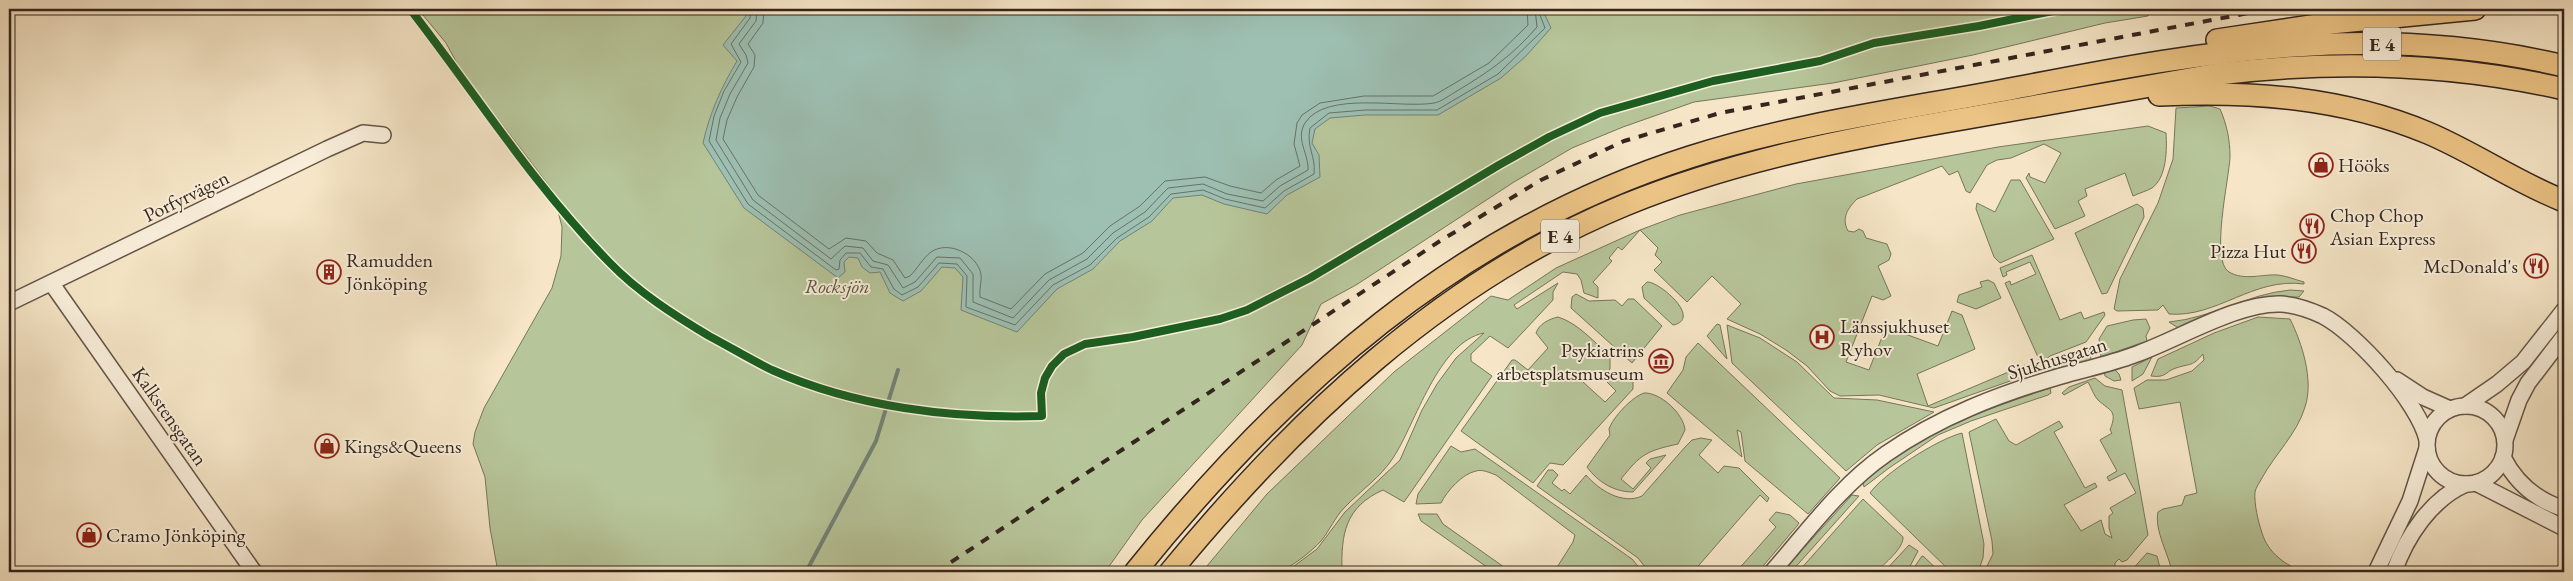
<svg xmlns="http://www.w3.org/2000/svg" width="2573" height="581" viewBox="0 0 2573 581" font-family="'EB Garamond',serif">
<style>
.green{fill:#b7c69a;stroke:#76765c}
.water{fill:#9dc0b3;stroke:#738277}
.lines{fill:none;stroke-linecap:round;stroke-linejoin:round}
.shore{stroke:#687268;stroke-width:1}
.stream{stroke:#738277;stroke-width:4}
.minor-casing{stroke:#645548;stroke-width:18}
.highway-casing{stroke:#34251d;stroke-width:24}
.minor{stroke:#f9efdb;stroke-width:15}
.highway{stroke:#ebc384;stroke-width:21}
.rail{stroke:#34251d;stroke-width:4;stroke-dasharray:9 9;stroke-linecap:butt}
.quiet{stroke:#8d6e63;stroke-width:6;stroke-dasharray:12 6;stroke-linecap:butt}
.cycleway-casing{stroke:#f9efdb;stroke-width:11}
.cycleway{stroke:#1b5e20;stroke-width:8}
.labels{text-anchor:middle;dominant-baseline:central;stroke-width:4;stroke-linejoin:round;paint-order:stroke}
.shield{fill:#f9efdb;stroke:#6f6256;stroke-width:1}
.shield-label{font-size:19px;font-weight:bold;fill:#34251d}
.poi-label{font-size:20px;fill:#34251d;stroke:#f9efdb;text-anchor:start}
.street-label{font-size:20px;fill:#34251d;stroke:#f9efdb}
.park-label{font-size:20px;font-style:italic;fill:#5b5542;stroke:#f9efdb}
</style>
<rect width="100%" height="100%" fill="#f6e6c7"/>
<filter id="stains"><feTurbulence type="fractalNoise" baseFrequency=".004" numOctaves="4"/><feColorMatrix values="0 0 0 0 .2 0 0 0 0 .09 0 0 0 0 .02 0 0 0 .5 -.17"/></filter>
<radialGradient id="worn" r=".72"><stop offset=".6" stop-color="#630" stop-opacity="0"/><stop offset="1" stop-color="#630" stop-opacity=".3"/></radialGradient>
<!-- green -->
<g class="green">
<polygon points="418,9 2149,9 2148,16 2105,23 1973,55 1833,83 1694,102 1623,127 1572,148 1514,182 1356,285 1321,304 1302,345 1142,520 1105,572 498,572 490,528 485,477 473,444 475,432 484,408 552,288 561,256 562,227 553,191 460,69 446,43"/>
<path d="M2210,106L2220,109C2227,125 2230,140 2230,157C2229,179 2210,261 2229,272C2244,281 2262,274 2278,275C2287,276 2296,280 2304,282V284C2253,277 2217,318 2169,314L2163,305L2158,310L2117,311L2114,309L2120,279L2158,203L2173,159L2176,108Z"/>
<path d="M2148,126L2166,133C2167,149 2167,177 2152,188C2147,191 2139,193 2133,196L2125,173L2085,189L2087,196L2078,201L2085,216L2055,229L2026,178L2029,173L2030,177L2045,183L2061,153L2044,144L2011,158L1997,160L1987,165L1970,193L1966,191L1958,171L1949,175L1942,166L1857,199C1848,208 1841,218 1848,231L1854,232L1859,229L1863,231L1866,238L1887,244L1891,254L1889,260L1878,266L1891,296L1883,300L1872,296L1846,362L1869,370L1886,327L1938,346L1952,311L1962,315L1975,349L1917,374L1928,406L2025,365L2029,370L2027,375L1934,408L1879,395L1840,396L1830,391L1807,366L1786,350L1760,334L1727,319L1741,304L1712,276L1687,302L1654,270L1662,262L1655,255L1658,248L1640,230L1622,250L1618,247L1609,258L1612,261L1593,282L1598,287V298L1584,293L1581,280L1577,274L1563,272L1514,305L1517,309L1558,283L1553,292V300L1508,348L1490,336L1471,354V361L1492,376L1404,502L1383,490C1345,507 1341,534 1342,572L1317,570L1315,572H1286L1317,549L1345,512L1400,460L1422,410L1437,384L1456,358L1484,333C1438,342 1416,423 1393,458C1381,477 1360,491 1345,507C1335,517 1330,530 1321,541C1311,552 1292,567 1278,572C1270,575 1215,572 1202,572L1267,494L1394,372L1491,296L1508,300L1556,268L1640,230L1680,215L1796,184L1998,147Z"/>
<polygon points="2011,180 2020,180 2054,239 2000,263 1994,257 1976,209 1977,203 1995,212"/>
<polygon points="2137,204 2143,208 2144,217 2107,293 2102,294 2075,233"/>
<polygon points="2032,255 2060,320 2081,312 2084,319 2104,312 2105,315 2086,342 2050,356 2041,364 2005,283 2010,281 2011,285 2036,274 2030,262 2006,272 2007,275 2003,277 2000,268"/>
<polygon points="1988,280 1994,283 2001,298 1976,309 1957,302 1959,295 1982,287 1980,282"/>
<path d="M1647,282C1659,281 1703,319 1673,325L1644,298L1642,287Z"/>
<path d="M2290,290L2304,291L2299,297L2271,298L2180,329L2169,322C2212,318 2247,294 2290,290Z"/>
<polygon points="1576,294 1589,301 1615,300 1622,306 1628,299 1634,299 1662,326 1632,363 1571,308 1572,297"/>
<path d="M1558,317C1578,323 1595,343 1610,356V369L1602,378L1594,370L1583,382L1605,402L1616,391L1607,382L1616,373H1624L1633,378V389L1566,462L1563,465L1550,463L1533,483L1461,431L1512,360H1515L1528,370L1548,348L1536,333C1539,324 1549,319 1558,317Z"/>
<path d="M2258,317L2290,319C2302,343 2314,380 2305,407C2297,434 2275,454 2262,478C2260,482 2256,487 2255,492C2254,504 2258,521 2262,533C2268,553 2286,566 2305,572H2172C2169,555 2154,530 2158,512L2163,509L2182,505L2185,496L2197,493L2180,402L2139,409L2134,388L2147,380H2166L2192,371L2204,360L2203,354C2192,367 2191,363 2176,368C2164,372 2167,378 2151,376L2158,359L2214,333Z"/>
<polygon points="2146,319 2150,328 2146,336 2147,341 2101,357 2099,339 2107,326 2133,320"/>
<polygon points="1717,324 1720,325 1727,359 1707,336"/>
<polygon points="1727,325 1760,338 1797,362 1834,398 1877,400 1934,412 1877,445 1846,471 1732,363"/>
<polygon points="1698,343 1840,478 1808,514 1745,461 1741,432 1737,430 1742,457 1667,393 1683,370 1686,357"/>
<polygon points="2087,350 2090,353 2091,360 2052,372 2053,361"/>
<polygon points="2152,357 2143,374 2132,381 2132,367"/>
<polygon points="2114,369 2119,374 2121,380 2114,381 2105,376 2104,370"/>
<path d="M2095,378L2105,386L2122,390L2148,535L2127,560L2122,562L2119,559L2115,563V572H1984L1993,554L1992,541L1969,432L1996,419L2009,441L2016,445L2059,421L2063,427L2054,432L2085,488L2095,483L2097,487L2064,505L2081,531L2101,520L2105,534L2112,538L2109,528V516L2113,513L2110,508L2136,493L2125,473L2109,481L2107,477L2117,471L2100,440L2112,433L2110,430C2118,410 2110,411 2098,400C2094,396 2091,387 2088,382L2064,395L2062,393L2069,387Z"/>
<path d="M2050,388L2051,393L2048,395L1971,421L1938,435L1889,468L1864,487L1863,483L1865,480C1926,431 1977,412 2050,388Z"/>
<path d="M1644,393C1660,392 1684,414 1685,430L1678,444C1646,451 1641,454 1621,479L1633,489L1651,468L1646,463L1650,459L1666,455L1633,492C1614,492 1598,482 1587,467L1610,435L1609,429C1613,417 1632,397 1644,393Z"/>
<path d="M1962,433L1984,544L1983,558L1978,572H1951L1870,493C1884,473 1938,439 1962,433Z"/>
<path d="M1701,438L1712,440L1699,455L1718,473L1724,466L1739,468L1769,498L1767,502L1760,495L1693,572H1649L1638,558L1537,486L1548,470H1553L1558,475L1552,483L1562,491L1564,489L1570,494L1586,475C1599,490 1622,505 1642,496L1686,446L1692,440Z"/>
<path d="M1451,446L1461,452L1475,449L1632,559L1643,572H1554L1573,542L1575,535L1496,475C1490,473 1483,469 1476,471C1462,474 1447,491 1441,503L1416,504L1418,494Z"/>
<polygon points="1852,495 1859,496 1791,572 1782,572"/>
<path d="M1863,499L1903,537C1904,548 1884,564 1876,572H1798Z"/>
<polygon points="1776,512 1790,515 1799,523 1797,526 1758,572 1736,572 1776,527 1769,520"/>
<polygon points="1418,514 1437,514 1443,524 1511,572 1494,572 1421,521"/>
<polygon points="1909,545 1918,551 1907,572 1884,572"/>
<polygon points="2147,553 2157,556 2161,572 2130,572"/>
<polygon points="1922,556 1923,556 1940,572 1911,572"/>
</g>
<!-- water -->
<path class="water" d="M746,9H1546L1545,15L1551,28L1526,56L1501,78L1438,115H1365L1330,118L1315,129L1312,143L1319,155L1320,177L1287,195L1267,214L1224,204L1202,195L1173,198L1152,221L1120,241L1093,269L1057,289L1017,332L961,310L963,277L955,268L942,267L921,291L903,301L890,293L880,272L870,273L862,267L858,258L849,257L844,262L845,272L838,278L744,208L703,143C710,112 721,88 737,61L723,45L746,16Z"/>
<g class="lines">
<!-- shore -->
<g class="shore">
<path d="M751,9L750,18L731,44L741,62L724,91L714,116L709,141L748,204L836,270L839,269L840,260L846,253H860L871,267L883,269L894,289L902,295L918,287L939,263L957,264L967,276L966,307L1015,325L1053,285L1090,265L1117,238L1149,217L1171,194L1203,190L1225,199L1265,208L1284,191L1314,174C1316,155 1306,148 1310,128L1329,113L1365,110H1437L1498,74L1545,28L1540,15L1541,9"/>
<path d="M757,9L756,21L739,44L746,55L748,63L730,94L720,118L716,140L753,200L831,259L845,246L863,248L873,261L888,265L903,288L915,282L937,257L960,258L973,274V302L1013,318L1049,280L1087,259L1113,233L1145,212L1168,188L1203,184L1227,194L1263,201L1280,186L1308,170C1309,154 1295,139 1305,123C1326,90 1402,109 1434,103C1441,102 1450,95 1457,91C1490,71 1512,56 1537,27L1535,9"/>
<path d="M764,9L763,23L748,44L755,55L754,67L737,97L727,120L723,139L758,195L829,249L846,238L866,241L877,253L893,260L905,278L910,276C917,269 923,258 931,252C948,240 977,254 981,274C982,281 979,289 980,297L1011,309L1045,274L1083,253L1110,226L1140,206L1165,181L1205,177L1230,186L1261,193L1276,180L1300,166L1294,144L1297,123L1302,115L1320,103L1364,96H1433L1489,63L1528,25L1527,9"/>
</g>
<!-- stream -->
<polyline class="stream" points="806,572 876,441 898,370"/>
<!-- minor casing -->
<g class="minor-casing">
<g id="minor">
<polyline points="52,284 254,572"/>
<polyline points="9,303 327,149 363,133 383,135"/>
<polyline points="2397,380 2423,397 2450,409"/>
<polyline points="2465,406 2497,384 2523,362 2564,310"/>
<circle cx="2466" cy="445" r="39"/>
<polyline points="2505,440 2519,400 2528,383 2564,336"/>
<path d="M2503,457C2516,483 2536,500 2564,509"/>
<polyline points="2476,483 2564,528"/>
<path d="M1772,572C1807,532 1841,485 1886,454C1939,417 1999,394 2061,376C2085,369 2110,364 2134,355C2175,341 2238,302 2281,304C2295,305 2310,310 2323,316C2356,333 2419,403 2427,440"/>
<polyline points="2376,572 2410,501 2427,448"/>
<path d="M2394,572C2406,537 2431,499 2466,484"/>
</g>
</g>
<!-- highway casing -->
<g class="highway-casing">
<g id="highway">
<polyline points="2217,40 2331,23 2475,9"/>
<path d="M2159,95C2251,91 2342,97 2428,133C2475,153 2516,182 2564,201"/>
<path d="M1135,572C1285,386 1458,231 1690,157C1799,122 1914,108 2026,86C2210,50 2378,22 2564,66"/>
<path d="M1170,572C1295,420 1441,281 1625,205C1735,160 1851,138 1968,118C2052,103 2135,88 2218,74C2334,60 2450,63 2564,89"/>
</g>
</g>
<!-- minor -->
<use href="#minor" class="minor"/>
<!-- highway -->
<use href="#highway" class="highway"/>
<!-- rail -->
<polyline class="rail" points="936,572 1440,241 1541,180 1624,141 1720,113 2270,9"/>
<!-- quiet -->
<polyline class="quiet" points="2129,9 2145,13 2162,9"/>
<!-- cycleway casing -->
<g class="cycleway-casing">
<path id="cycleway" d="M410,9C476,94 534,186 610,263C638,292 674,315 709,336C730,347 751,360 772,370C855,407 952,419 1042,416L1041,393L1045,378L1052,366L1064,354L1085,344L1133,337L1220,319L1247,310L1310,278L1499,165L1549,137L1600,113L1713,81L1820,61L1874,43L1979,26L2063,9"/>
</g>
<!-- cycleway -->
<use href="#cycleway" class="cycleway"/>
</g>
<!-- icons -->
<defs>
<g id="shop-ring" transform="scale(1.25)"><circle r="9.5" fill="#f9efdb" stroke="#8f2418" stroke-width="1.5"/><path d="M-5-2.5h2.3a2.7 3.5 0 0 1 5.4 0H5L5.5 6h-11ZM-1.5-2.5h3a1.5 2.3 0 0 0-3 0Z" fill="#8f2418"/></g>
<g id="restaurant-ring" transform="scale(1.25)"><circle r="9.5" fill="#f9efdb" stroke="#8f2418" stroke-width="1.5"/><path d="M-5-6h1v4h1v-4h1v4h1v-4h1v5L-1.5 .5V6h-2V.5L-5-1ZM5-6V6H3V1.5H1.5Q1.5-4 5-6Z" fill="#8f2418"/></g>
<g id="building-ring" transform="scale(1.25)"><circle r="9.5" fill="#f9efdb" stroke="#8f2418" stroke-width="1.5"/><path d="M-4-6H4V6H1V3H-1V6H-4ZM-2.5-4.3h1.7v1.8h-1.7ZM.8-4.3h1.7v1.8H.8ZM-2.5-1h1.7V.8h-1.7ZM.8-1h1.7V.8H.8Z" fill="#8f2418"/></g>
<g id="hospital-ring" transform="scale(1.25)"><circle r="9.5" fill="#f9efdb" stroke="#8f2418" stroke-width="1.5"/><path d="M-5-5h3v3.5h4V-5h3V5h-3V1.5h-4V5h-3Z" fill="#8f2418"/></g>
<g id="museum-ring" transform="scale(1.25)"><circle r="9.5" fill="#f9efdb" stroke="#8f2418" stroke-width="1.5"/><path d="M0-6L6-3V-2H-6V-3ZM-5-1h2V3h-2ZM-1-1h2V3h-2ZM3-1h2V3H3ZM-6 4H6V6H-6Z" fill="#8f2418"/></g>
</defs>
<g fill-rule="evenodd">
<use href="#shop-ring" x="2321" y="165"/>
<use href="#restaurant-ring" x="2312" y="226"/>
<use href="#restaurant-ring" x="2304" y="251"/>
<use href="#restaurant-ring" x="2536" y="266"/>
<use href="#building-ring" x="329" y="272"/>
<use href="#hospital-ring" x="1822" y="337"/>
<use href="#museum-ring" x="1661" y="361"/>
<use href="#shop-ring" x="327" y="446"/>
<use href="#shop-ring" x="89" y="535"/>
</g>
<g class="labels">
<!-- shield labels -->
<g class="shield">
<rect x="2363" y="27.5" width="38" height="33" rx="4"/>
<rect x="1541" y="219.5" width="38" height="33" rx="4"/>
</g>
<g class="shield-label">
<text x="2382" y="44">E 4</text>
<text x="1560" y="236">E 4</text>
</g>
<!-- poi labels -->
<g class="poi-label">
<text x="2338" y="165">Hööks</text>
<text x="2330" y="215">Chop Chop<tspan x="2330" dy="23">Asian Express</tspan></text>
<text x="2286" y="251" text-anchor="end">Pizza Hut</text>
<text x="346" y="260">Ramudden<tspan x="346" dy="23">Jönköping</tspan></text>
<text x="2518" y="266" text-anchor="end">McDonald's</text>
<text x="1840" y="326">Länssjukhuset<tspan x="1840" dy="23">Ryhov</tspan></text>
<text x="1644" y="350" text-anchor="end">Psykiatrins<tspan x="1644" dy="23">arbetsplatsmuseum</tspan></text>
<text x="344" y="446">Kings&amp;Queens</text>
<text x="106" y="535">Cramo Jönköping</text>
</g>
<!-- street labels -->
<g class="street-label">
<text transform="translate(186 196) rotate(-26)">Porfyrvägen</text>
<text transform="translate(2057 358) rotate(-17)">Sjukhusgatan</text>
<text transform="translate(170 416) rotate(55)">Kalkstensgatan</text>
</g>
<!-- park labels -->
<g class="park-label">
<text x="837" y="286">Rocksjön</text>
</g>
</g>
<!-- margin -->
<rect width="2573" height="581" fill="none" stroke="#f6e6c7" stroke-width="30"/>
<rect x="10" y="10" width="2553" height="561" fill="none" stroke="#34251d" stroke-width="2.5"/>
<rect x="15" y="15" width="2543" height="551" fill="none" stroke="#34251d"/>
<rect width="100%" height="100%" filter="url(#stains)"/>
<rect width="100%" height="100%" fill="url(#worn)"/>
</svg>
